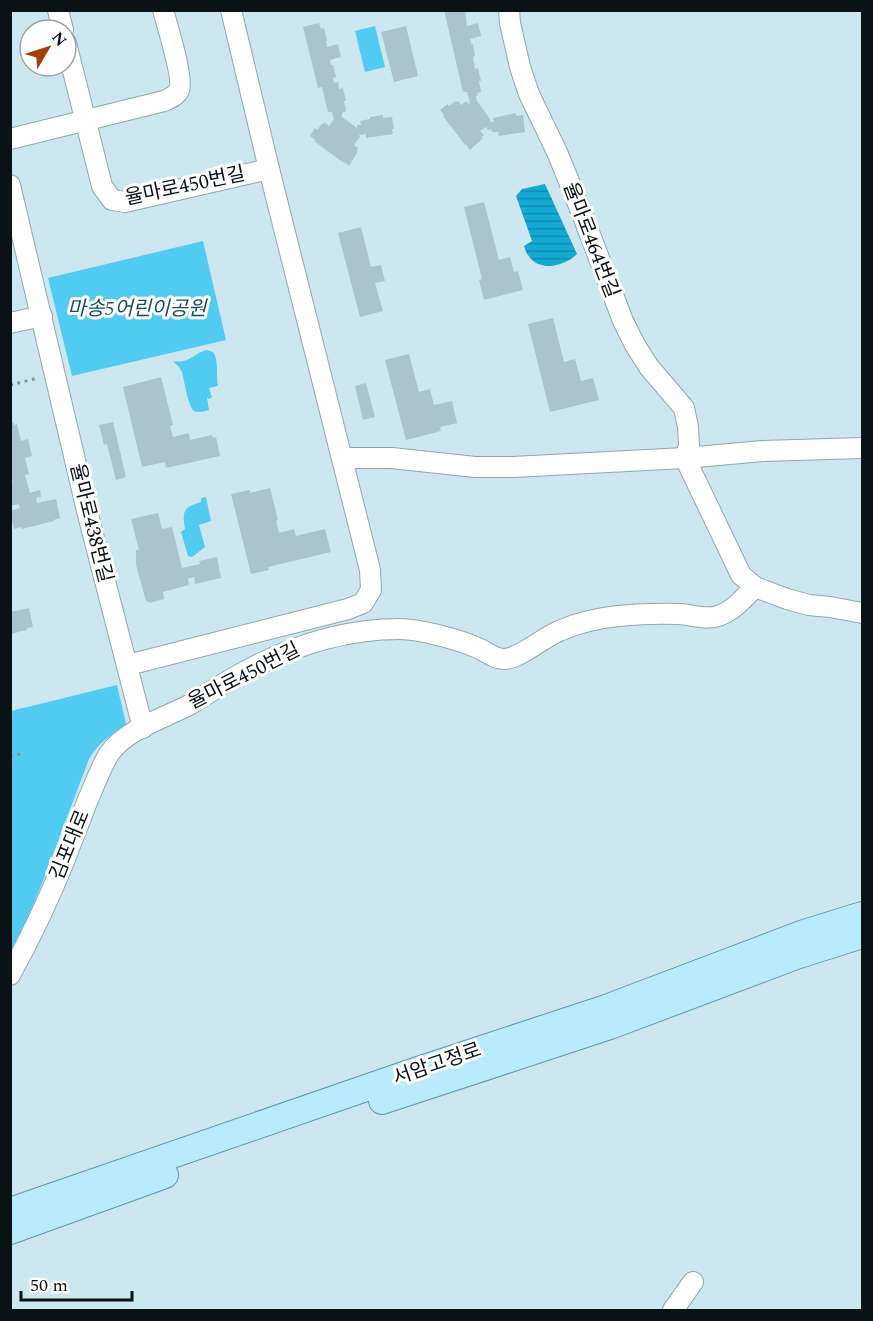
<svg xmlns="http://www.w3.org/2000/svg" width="873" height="1321" viewBox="0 0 873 1321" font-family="Spectral,'Noto Sans KR',serif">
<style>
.green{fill:#51cbf2}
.water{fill:url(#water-rules)}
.building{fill:#abc3cc}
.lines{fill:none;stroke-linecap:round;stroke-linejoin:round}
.minor-casing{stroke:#8fa6af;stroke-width:22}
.major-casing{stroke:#5e96aa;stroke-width:28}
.path{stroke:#81959c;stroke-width:3;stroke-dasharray:3 4.5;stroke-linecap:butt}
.minor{stroke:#fff;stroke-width:20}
.major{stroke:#b9ebfc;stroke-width:26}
.labels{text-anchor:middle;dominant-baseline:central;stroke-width:6;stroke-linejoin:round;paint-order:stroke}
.street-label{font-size:20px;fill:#091215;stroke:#fff}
.park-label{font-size:20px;font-style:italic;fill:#164c5d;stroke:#fff}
</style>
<defs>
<pattern id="water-rules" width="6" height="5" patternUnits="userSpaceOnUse" patternTransform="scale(1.5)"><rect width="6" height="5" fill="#13abd3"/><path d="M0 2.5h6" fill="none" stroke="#108aaa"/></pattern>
</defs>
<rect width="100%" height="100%" fill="#cde7f0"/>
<!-- green -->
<g class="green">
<polygon points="375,26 385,67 365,72 355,31"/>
<polygon points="203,241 226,340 72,376 48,278"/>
<path d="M206,350L213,352C219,360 216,375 218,386L209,388L212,397L209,399L207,398L209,410C205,411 199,413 194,411C188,406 184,380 182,372L179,367L173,361C189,364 193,354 206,350Z"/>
<path d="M206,497L211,521L199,525L205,547L192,557L188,556L181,532L185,529C182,512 183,507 201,502V498Z"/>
<path d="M117,685L126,724C111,735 98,743 89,759L43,881L11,957V711Z"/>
</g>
<!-- water -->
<path class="water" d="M545,184L577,254C565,266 539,273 528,255C527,255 524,246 524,246L532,241L516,196L522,189Z"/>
<!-- building -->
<g class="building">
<polygon points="444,10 465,10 467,26 478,23 481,36 470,39 471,44 473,44 475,56 473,57 475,69 478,68 481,81 479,81 481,92 477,93 478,95 476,96 477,101 490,119 491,122 494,122 493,118 516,113 516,116 523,115 525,132 499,136 498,132 492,132 491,129 488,130 486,127 480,131 484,135 482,137 483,138 470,150 466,144 465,145 443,116 444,115 440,110 448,104 449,106 455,101 456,102 458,101 461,105 467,101 468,104 470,103 467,92 463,92"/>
<polygon points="319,23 321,29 324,28 327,41 326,41 327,47 338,44 341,57 330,60 331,65 333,65 336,77 333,78 334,83 338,82 339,89 343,88 346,101 344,101 346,111 342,113 342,117 357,128 357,125 361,125 360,121 370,119 370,117 383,115 383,118 392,117 394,129 392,129 393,134 366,138 366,134 359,135 360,137 354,145 358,148 357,150 358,151 349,166 344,162 344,163 314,141 315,140 310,136 315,128 317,130 322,124 323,124 324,122 329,126 334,119 332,112 328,112 322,87 318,88 303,27"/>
<polygon points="406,26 418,76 394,82 381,32"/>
<polygon points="484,202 499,260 510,257 514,272 518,271 523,290 484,300 479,280 482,279 464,207"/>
<polygon points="361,227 371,267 381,265 385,281 375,283 383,311 360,317 338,233"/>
<polygon points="553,318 564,362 575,359 581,381 593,378 599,400 550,412 528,324"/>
<polygon points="409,354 419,392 430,389 434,405 452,401 457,423 440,427 441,431 406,440 385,360"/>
<polygon points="161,377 173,425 170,426 173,437 189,433 190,440 212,435 213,438 216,437 220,456 166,468 165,462 142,467 123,387"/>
<polygon points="366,383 375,417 363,420 355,386"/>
<polygon points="13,422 14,425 17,424 21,441 28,439 32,456 25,458 29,474 25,475 30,493 40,490 41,497 36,498 37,503 56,499 60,518 54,520 54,521 22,529 21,527 14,529 10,511 20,508 19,504 10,506 10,482 13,481 10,474 10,423"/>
<polygon points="113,422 126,477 116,480 107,444 104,445 99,425"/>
<polygon points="270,488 278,520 276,521 279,533 294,529 296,536 325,529 331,552 268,567 269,570 251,574 231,494 250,490 250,493"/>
<polygon points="158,513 162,529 172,527 182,568 200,564 199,561 217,557 221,578 195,584 194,577 188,579 189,585 163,592 164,599 150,603 146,601 136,565 136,550 139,550 131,519"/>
<polygon points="29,608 33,627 27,628 27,630 10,634 10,612"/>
</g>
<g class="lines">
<!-- minor casing -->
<g class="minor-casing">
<g id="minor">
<polyline points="58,10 63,30"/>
<polyline points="509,10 510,23 520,67 529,94 557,152 581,211 623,321 635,345 649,367 684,408 688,427 689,446 685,458 741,575 755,587 787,599 809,605 830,607 862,613"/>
<polyline points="66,43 102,186 112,200 125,202 269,169"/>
<path d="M10,139L164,101C171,98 176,96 179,90C184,79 167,25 163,10"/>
<polyline points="10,185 88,515 143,728"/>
<polyline points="10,323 42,316"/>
<polyline points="342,458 392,458 475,467 513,467 685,458 763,451 862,448"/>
<polyline points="128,665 348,609 363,603 371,590 370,570 269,169 231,10"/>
<path d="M10,975C31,937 49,899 65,859C72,840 80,821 87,802C94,786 100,769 109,754C125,730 164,718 189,705C208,694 226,681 246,671C294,645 345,629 400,629C420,629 460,640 478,648C487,652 494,659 504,659C519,659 544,637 559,631C577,623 599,618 618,616C639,614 659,613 680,614C692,615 706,620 718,616C733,611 744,598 755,587"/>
<polyline points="673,1310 693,1282"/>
</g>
</g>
<!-- major casing -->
<g class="major-casing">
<g id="major">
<polyline points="382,1101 610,1026 796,956 862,935"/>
<polyline points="10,1211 418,1070 606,1008 804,933 862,915"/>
<polyline points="10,1231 165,1175"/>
</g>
</g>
<!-- path -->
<g class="path">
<polyline points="10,385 38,378"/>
<polyline points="10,756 20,754"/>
</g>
<!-- minor -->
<use href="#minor" class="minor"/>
<!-- major -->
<use href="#major" class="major"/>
</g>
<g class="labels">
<!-- street labels -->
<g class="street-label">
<text transform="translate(185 186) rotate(-12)">율마로450번길</text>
<text transform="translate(591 240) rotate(69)">율마로464번길</text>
<text transform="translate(91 523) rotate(76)">율마로438번길</text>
<text transform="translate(244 676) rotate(-27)">율마로450번길</text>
<text transform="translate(70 845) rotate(-68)">김포대로</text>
<text transform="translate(437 1064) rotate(-19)">서암고정로</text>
</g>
<!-- park labels -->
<g class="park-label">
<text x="137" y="309">마송5어린이공원</text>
</g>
</g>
<!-- border -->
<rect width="873" height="1321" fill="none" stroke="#091215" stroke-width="24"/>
<!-- north arrow -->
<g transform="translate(48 48) rotate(51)"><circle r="28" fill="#ffffff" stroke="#9da0a1" stroke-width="1.5"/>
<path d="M0-4.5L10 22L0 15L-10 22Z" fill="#a23e06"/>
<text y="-9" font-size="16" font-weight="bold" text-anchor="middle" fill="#091215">N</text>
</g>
<!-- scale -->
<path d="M21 1291v9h111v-9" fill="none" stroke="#091215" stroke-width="3"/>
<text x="30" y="1291" font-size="18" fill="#091215" stroke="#ffffff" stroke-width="4.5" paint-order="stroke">50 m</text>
</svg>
